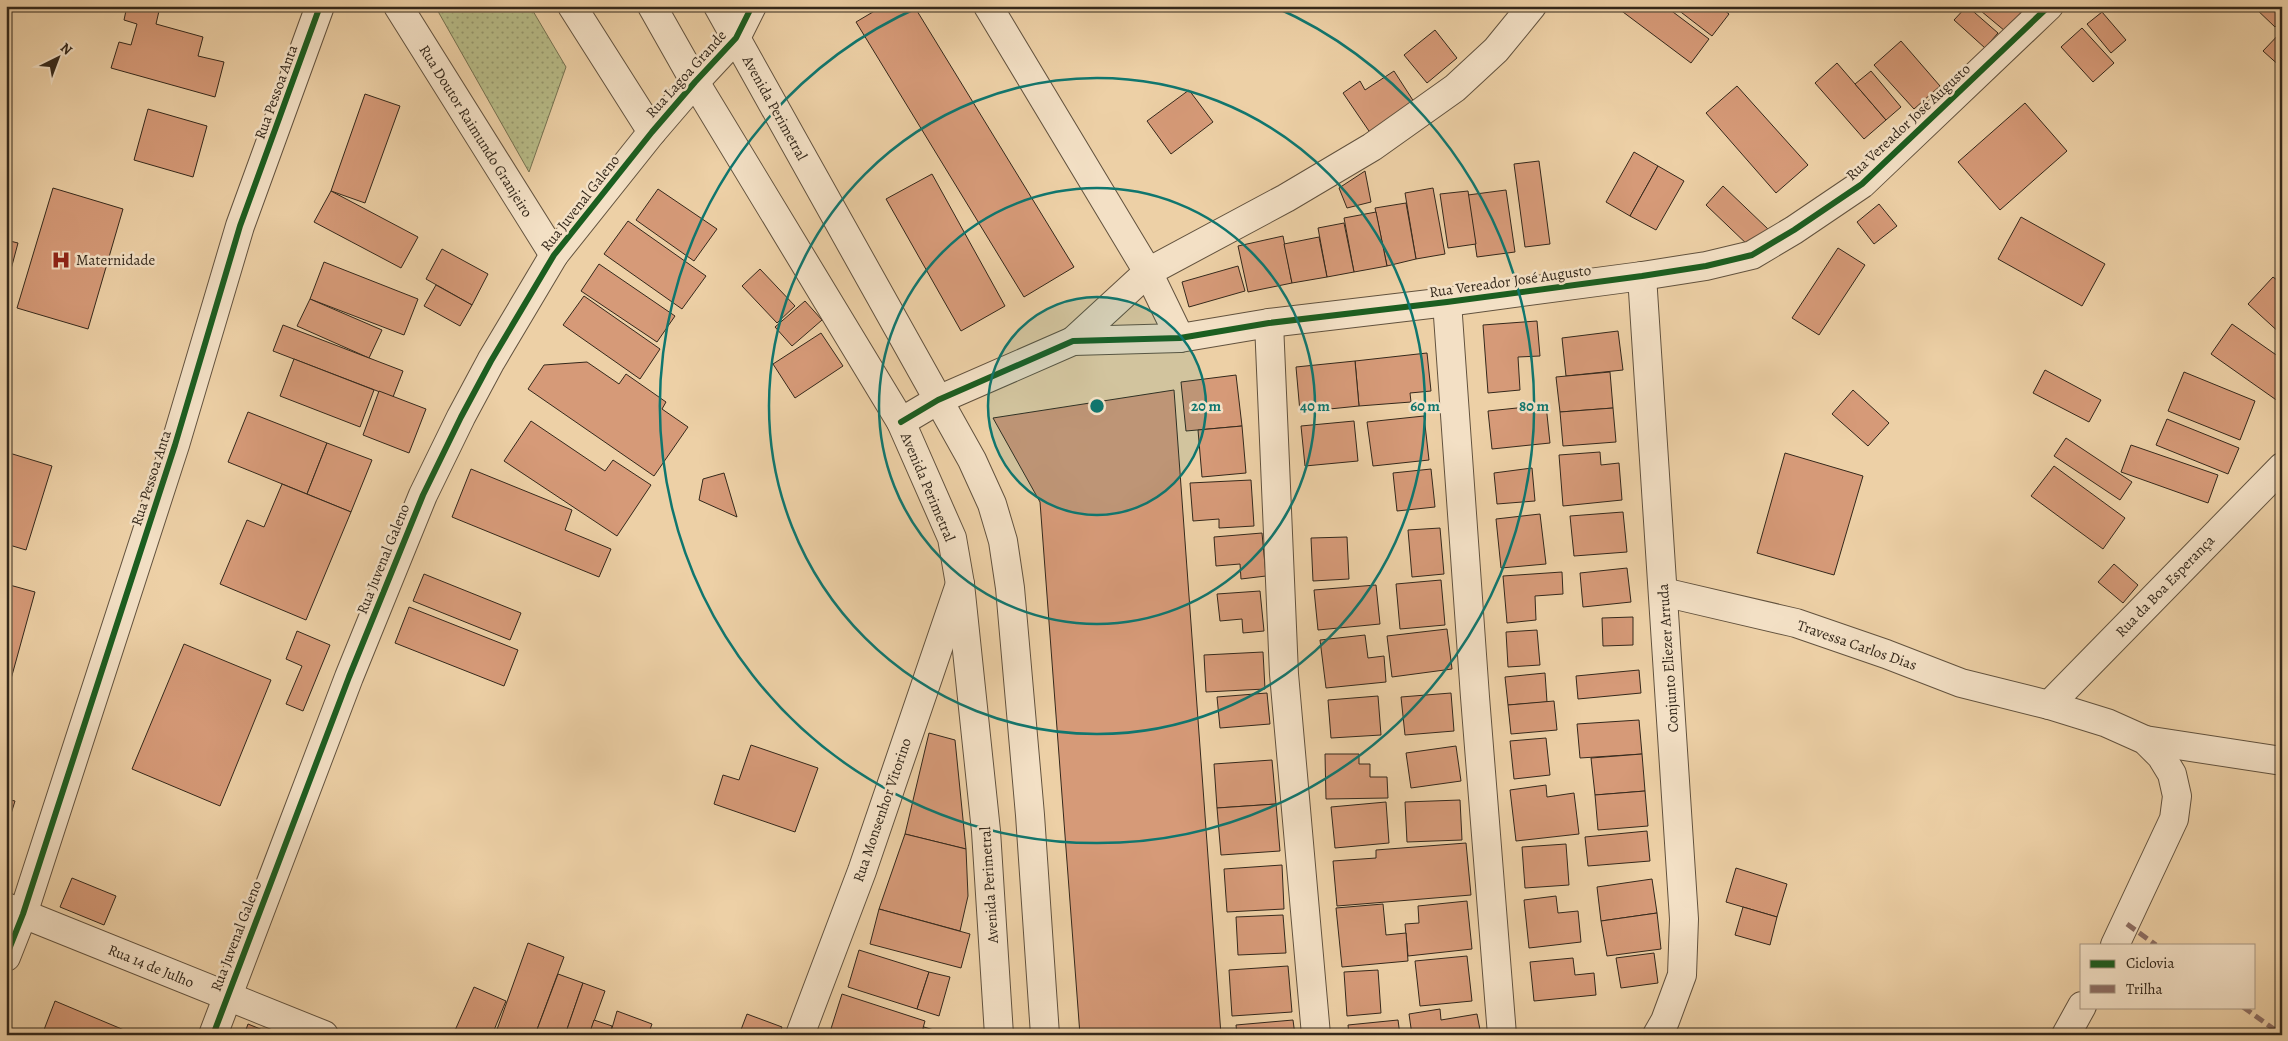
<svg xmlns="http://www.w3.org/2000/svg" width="2288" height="1041" viewBox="0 0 2288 1041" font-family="Alegreya,serif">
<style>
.park{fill:url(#park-dots);stroke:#767251}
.building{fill:#d69a78;stroke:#34281b}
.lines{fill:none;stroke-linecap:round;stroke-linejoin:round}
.minor-casing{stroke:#62523e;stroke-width:30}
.tertiary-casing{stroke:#62523e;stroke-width:30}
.minor{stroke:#f3e0c5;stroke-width:28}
.tertiary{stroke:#f3e0c5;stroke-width:28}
.quiet{stroke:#8d6e63;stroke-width:5;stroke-dasharray:10 5;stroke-linecap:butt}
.cycleway-casing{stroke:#f3e0c5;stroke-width:9}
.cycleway{stroke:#1b5e20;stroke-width:6}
.ring{fill:none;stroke:#0f766e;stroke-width:2.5}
.labels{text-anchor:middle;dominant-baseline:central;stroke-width:5;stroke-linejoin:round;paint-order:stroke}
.street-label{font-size:15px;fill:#34281b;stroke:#f3e0c5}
.poi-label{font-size:15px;fill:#34281b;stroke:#f3e0c5;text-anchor:start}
.centre{fill:#0f766e;stroke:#f3e0c5;stroke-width:2.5}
.ring-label{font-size:15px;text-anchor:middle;font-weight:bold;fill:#0f766e;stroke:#f3e0c5;stroke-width:5;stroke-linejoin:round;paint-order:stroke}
</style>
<defs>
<pattern id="park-dots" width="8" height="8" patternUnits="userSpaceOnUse" patternTransform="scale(1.25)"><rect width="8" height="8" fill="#b7bb87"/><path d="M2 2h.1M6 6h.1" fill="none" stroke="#96986e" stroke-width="1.8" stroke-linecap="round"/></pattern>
</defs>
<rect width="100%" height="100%" fill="#edd0a6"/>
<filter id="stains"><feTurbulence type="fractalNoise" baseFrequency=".004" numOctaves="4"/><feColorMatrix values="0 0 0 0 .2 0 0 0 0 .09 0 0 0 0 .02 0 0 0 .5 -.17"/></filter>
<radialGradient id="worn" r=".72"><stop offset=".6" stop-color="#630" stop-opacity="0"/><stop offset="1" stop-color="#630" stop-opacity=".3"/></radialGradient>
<!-- park -->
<polygon class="park" points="435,6 530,6 566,67 529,172"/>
<!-- building -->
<g class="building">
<polygon points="127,6 143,6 159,11 156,24 203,37 198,56 224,62 215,97 111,68 119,42 131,45 137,24 124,20"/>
<polygon points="883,6 914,6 1074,267 1024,297 856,22"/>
<polygon points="1615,6 1665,6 1709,39 1691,63"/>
<polygon points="1673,6 1719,6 1729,14 1712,36"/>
<polygon points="1967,6 1998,33 1985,48 1954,20"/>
<polygon points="1975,6 2013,6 2021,13 2005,31"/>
<polygon points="2253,6 2282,6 2282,20 2275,27"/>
<polygon points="2102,12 2126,40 2111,53 2087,24"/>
<polygon points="2082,28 2114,63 2093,82 2061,47"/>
<polygon points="1435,30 1457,58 1427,83 1404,55"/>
<polygon points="2282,31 2282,68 2263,51"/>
<polygon points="1901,41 1940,86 1914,109 1874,65"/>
<polygon points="1837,63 1886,120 1864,139 1815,83"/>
<polygon points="1394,71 1416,105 1371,134 1343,93 1360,81 1365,90"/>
<polygon points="1871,71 1901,107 1886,120 1855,84"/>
<polygon points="1737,86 1808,165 1776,193 1706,113"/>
<polygon points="1189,90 1213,122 1171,154 1147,121"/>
<polygon points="365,94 400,106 365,203 331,191"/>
<polygon points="2025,103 2067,151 2000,210 1958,162"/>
<polygon points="148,109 207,126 193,177 134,160"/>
<polygon points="1634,152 1658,166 1630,216 1606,202"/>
<polygon points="1539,161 1550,244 1525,247 1514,164"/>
<polygon points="1658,166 1684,181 1656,230 1630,216"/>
<polygon points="1365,171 1371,202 1347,208 1339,188"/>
<polygon points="932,174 1005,306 961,331 886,199"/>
<polygon points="1723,186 1769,230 1751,248 1706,205"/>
<polygon points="53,188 123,209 88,329 17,308"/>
<polygon points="1433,188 1445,254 1416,259 1405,193"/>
<polygon points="658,189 717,229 694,261 636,220"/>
<polygon points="1506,190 1515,252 1477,257 1468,195"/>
<polygon points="331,191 418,237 401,268 314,222"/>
<polygon points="1468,191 1476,244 1448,248 1440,194"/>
<polygon points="1406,203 1416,259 1387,266 1375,208"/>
<polygon points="1879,204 1897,226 1874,244 1857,222"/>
<polygon points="1376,212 1387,266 1354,272 1344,218"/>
<polygon points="2021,217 2105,264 2082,306 1998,259"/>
<polygon points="628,221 706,276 682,309 604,254"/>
<polygon points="1344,223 1354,272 1327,277 1318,228"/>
<polygon points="1283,236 1292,283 1248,292 1238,246"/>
<polygon points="1319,237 1327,277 1292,283 1284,244"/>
<polygon points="6,240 18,243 6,288"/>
<polygon points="1838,248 1865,265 1819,335 1792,318"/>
<polygon points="442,249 488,274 472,305 426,279"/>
<polygon points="324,262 418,299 404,335 310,299"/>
<polygon points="599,264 675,316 657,342 581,291"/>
<polygon points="1238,266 1245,291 1189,307 1182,282"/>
<polygon points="760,269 795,306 777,323 742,286"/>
<polygon points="2273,277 2282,284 2282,335 2248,304"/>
<polygon points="436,285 472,305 460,326 424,306"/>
<polygon points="584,296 660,349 640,379 563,325"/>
<polygon points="310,299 382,330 369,358 297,326"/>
<polygon points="805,301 822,320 792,346 775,327"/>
<polygon points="1537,321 1540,356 1518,357 1520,390 1488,393 1483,325"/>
<polygon points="2232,324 2282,359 2282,404 2211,354"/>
<polygon points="283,325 403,371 393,397 273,351"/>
<polygon points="1618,331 1623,370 1566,376 1562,338"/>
<polygon points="821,333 843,366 795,398 773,364"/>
<polygon points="1427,353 1431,391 1410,393 1411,402 1359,406 1355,361"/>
<polygon points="294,359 374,390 360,427 280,396"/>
<polygon points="1355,361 1359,406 1300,412 1296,367"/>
<polygon points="587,362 619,384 626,374 666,402 662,409 688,427 654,476 528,389 544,365"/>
<polygon points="2045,370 2101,400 2089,422 2033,393"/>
<polygon points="1610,372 1613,408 1560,412 1556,377"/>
<polygon points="2184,372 2255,401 2240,440 2168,411"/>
<polygon points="1236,375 1242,426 1186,431 1181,382"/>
<polygon points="1174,390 1221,1035 1080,1035 1040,502 993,418"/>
<polygon points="1853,390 1889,423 1868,446 1832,414"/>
<polygon points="379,391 426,409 409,453 363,435"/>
<polygon points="1546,405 1550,443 1492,449 1488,411"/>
<polygon points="1613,408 1616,442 1563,446 1560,412"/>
<polygon points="248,412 327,443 307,494 228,462"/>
<polygon points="1424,416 1429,460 1373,466 1367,422"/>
<polygon points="2167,419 2239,448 2228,474 2156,445"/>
<polygon points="531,421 605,471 613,460 651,485 617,536 504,461"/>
<polygon points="1354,421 1358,461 1305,466 1301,426"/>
<polygon points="1242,426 1246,473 1202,477 1198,430"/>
<polygon points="2066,438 2132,482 2120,500 2054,456"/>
<polygon points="327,443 372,460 351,512 307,494"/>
<polygon points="2131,445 2218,475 2208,503 2121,472"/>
<polygon points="6,452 52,466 26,550 6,544"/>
<polygon points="1600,452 1601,465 1619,463 1622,500 1563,506 1559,455"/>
<polygon points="1785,453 1863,476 1834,575 1757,553"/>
<polygon points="2054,466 2125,518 2103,549 2031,496"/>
<polygon points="1532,468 1535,501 1497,504 1494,473"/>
<polygon points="471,469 572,510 565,530 611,549 599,577 452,517"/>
<polygon points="1431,469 1435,507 1397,511 1393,473"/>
<polygon points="724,473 737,517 699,500 703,479"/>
<polygon points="1251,480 1254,526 1219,528 1219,519 1193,521 1190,483"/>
<polygon points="282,484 351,512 306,620 220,584 247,520 264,527"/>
<polygon points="1623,512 1627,552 1574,556 1570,516"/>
<polygon points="1540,514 1546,564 1501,568 1496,519"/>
<polygon points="1440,528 1444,574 1412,577 1408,530"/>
<polygon points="1262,533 1266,576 1241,579 1240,564 1216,566 1214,537"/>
<polygon points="1347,537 1349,579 1313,581 1311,538"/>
<polygon points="2114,564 2138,585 2123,603 2098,582"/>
<polygon points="1627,568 1631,602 1583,607 1580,573"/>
<polygon points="1562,572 1563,594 1535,596 1536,620 1507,623 1503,576"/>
<polygon points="424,574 521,613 510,640 413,601"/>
<polygon points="1441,580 1445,625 1400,629 1396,584"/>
<polygon points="6,584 35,592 11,679 6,678"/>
<polygon points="1376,585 1380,624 1318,630 1314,590"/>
<polygon points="1260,591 1264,631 1243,633 1242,619 1220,621 1217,594"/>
<polygon points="409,607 518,650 504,686 395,643"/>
<polygon points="1633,617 1633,645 1603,646 1602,618"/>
<polygon points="1447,629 1452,669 1392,677 1387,636"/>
<polygon points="1537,630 1540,665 1508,667 1506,632"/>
<polygon points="297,631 330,645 303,711 286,704 302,666 286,659"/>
<polygon points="1365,635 1368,658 1384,656 1386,682 1326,688 1320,640"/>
<polygon points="184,644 271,680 220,806 132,769"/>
<polygon points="1263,652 1265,689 1206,692 1204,655"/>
<polygon points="1639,670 1641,693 1578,699 1576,676"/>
<polygon points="1545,673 1547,702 1508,705 1505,677"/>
<polygon points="1267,693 1270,724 1220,728 1217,697"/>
<polygon points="1451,693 1454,731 1405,735 1401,697"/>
<polygon points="1378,696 1381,735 1331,738 1328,700"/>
<polygon points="1554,701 1557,730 1511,734 1508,705"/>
<polygon points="1639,720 1642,754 1580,758 1577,724"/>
<polygon points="929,733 955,740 966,849 905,834"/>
<polygon points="1546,738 1550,775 1514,779 1510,741"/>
<polygon points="751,745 818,768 795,832 714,804 723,775 739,780"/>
<polygon points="1456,746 1461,781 1411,788 1406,753"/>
<polygon points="1325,754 1359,754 1359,764 1370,764 1370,777 1387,777 1388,798 1326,799"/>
<polygon points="1642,754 1645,791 1595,795 1591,758"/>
<polygon points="1272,760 1276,804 1217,808 1214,764"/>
<polygon points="1546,785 1547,797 1574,793 1579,834 1516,841 1510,790"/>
<polygon points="1645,791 1648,826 1598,830 1595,795"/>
<polygon points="6,799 15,801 6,830"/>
<polygon points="1460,800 1462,840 1407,842 1405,802"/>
<polygon points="1386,802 1389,843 1335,848 1331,807"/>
<polygon points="1276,804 1280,851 1221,855 1217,808"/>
<polygon points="1647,831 1650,861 1588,866 1585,837"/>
<polygon points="905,834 966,849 968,896 960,931 879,909"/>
<polygon points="1466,843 1471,895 1337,906 1333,861 1376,858 1376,850"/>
<polygon points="1566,844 1569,885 1525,888 1522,847"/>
<polygon points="1282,865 1284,909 1227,912 1224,869"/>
<polygon points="1736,868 1787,884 1777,917 1726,902"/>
<polygon points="72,878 116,896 104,925 60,907"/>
<polygon points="1652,879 1657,913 1601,921 1597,887"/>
<polygon points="1556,896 1558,913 1578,911 1581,942 1529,948 1524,900"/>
<polygon points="1467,901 1472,949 1408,956 1405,924 1419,923 1418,906"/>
<polygon points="1383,904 1386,935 1406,933 1408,961 1342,967 1336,908"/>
<polygon points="1743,907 1777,917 1770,945 1735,935"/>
<polygon points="879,909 970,934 961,968 870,944"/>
<polygon points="1657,913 1661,949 1607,956 1601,921"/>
<polygon points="1283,915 1286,953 1238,955 1236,917"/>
<polygon points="528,943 564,957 535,1035 495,1035"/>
<polygon points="859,950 929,972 917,1009 848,987"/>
<polygon points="1654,953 1658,983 1621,988 1616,958"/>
<polygon points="1467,956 1472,1001 1420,1006 1415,961"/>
<polygon points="1573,958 1575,975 1594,973 1596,995 1534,1001 1530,962"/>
<polygon points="1288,966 1292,1012 1232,1016 1229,970"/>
<polygon points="1378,970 1381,1013 1347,1016 1344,972"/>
<polygon points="929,972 950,977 939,1016 917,1009"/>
<polygon points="558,974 583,983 565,1035 535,1035"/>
<polygon points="583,983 605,991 589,1035 565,1035"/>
<polygon points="474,987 506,1001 492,1035 453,1035"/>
<polygon points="842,994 925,1021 921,1035 829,1035"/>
<polygon points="55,1001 136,1035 42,1035"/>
<polygon points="1440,1009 1441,1020 1477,1014 1481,1035 1412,1035 1409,1014"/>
<polygon points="617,1011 652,1024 648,1035 610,1035"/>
<polygon points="747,1014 782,1027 779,1035 739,1035"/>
<polygon points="594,1020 612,1026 610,1035 589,1035"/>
<polygon points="1293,1020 1295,1035 1237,1035 1236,1025"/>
<polygon points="1398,1020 1400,1035 1349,1035 1348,1025"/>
<polygon points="248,1024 275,1035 244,1035"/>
<polygon points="924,1027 950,1035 921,1035"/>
</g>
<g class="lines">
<!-- minor casing -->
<g class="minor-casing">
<g id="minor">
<polyline points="398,6 554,255"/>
<polyline points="572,6 652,132"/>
<polyline points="988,6 1148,272 1180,338"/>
<polyline points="1642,276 1684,919 1682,975 1665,1021 1657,1035"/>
<polyline points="1447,302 1475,697 1502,1035"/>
<polyline points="1269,323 1284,674 1316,1035"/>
<polyline points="1073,341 1148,272 1286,198 1372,147 1455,88 1496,50 1532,6"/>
<polyline points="901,422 938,400 1073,341 1180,338 1269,323 1447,302 1642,276 1706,266 1752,255 1794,230 1862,184 2049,6"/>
<polyline points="1663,592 1796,623 1886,654 1961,683 2049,705 2107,723 2145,740 2161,756 2172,774 2177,796 2174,819 2115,945"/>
<polyline points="2049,705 2282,467"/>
<polyline points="2145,740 2282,761"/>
<polyline points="6,957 23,914 175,445 240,226 320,6"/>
<polyline points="213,1035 349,677 423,495 461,417 491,361 554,255 652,132 695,82 736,38 752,6"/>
<polyline points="800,1035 862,871 960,584"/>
<polyline points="2066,1035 2082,1006"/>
</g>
</g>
<!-- tertiary casing -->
<g class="tertiary-casing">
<g id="tertiary">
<polyline points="652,6 695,82 901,422 952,538 960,584 986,831 999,1035"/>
<polyline points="718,6 972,460 992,504 1003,541 1010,588 1030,815 1045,1035"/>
<polyline points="6,907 324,1035"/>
</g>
</g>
<!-- minor -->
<use href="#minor" class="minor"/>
<!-- tertiary -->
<use href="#tertiary" class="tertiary"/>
<!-- quiet -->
<g class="quiet">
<polyline points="2127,924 2156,945"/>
<polyline points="2243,1007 2282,1035"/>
</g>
<!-- cycleway casing -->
<g class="cycleway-casing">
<g id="cycleway">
<polyline points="901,422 938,400 1073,341 1180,338 1269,323 1447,302 1642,276 1706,266 1752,255 1794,230 1862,184 2049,6"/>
<polyline points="6,957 23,914 175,445 240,226 320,6"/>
<polyline points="213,1035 349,677 423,495 461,417 491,361 554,255 652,132 695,82 736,38 752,6"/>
</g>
</g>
<!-- cycleway -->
<use href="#cycleway" class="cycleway"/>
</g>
<!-- distance rings -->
<circle cx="1097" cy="406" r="109" fill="#0f766e" fill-opacity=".12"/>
<g class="ring">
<circle cx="1097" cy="406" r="109"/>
<circle cx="1097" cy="406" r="218"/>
<circle cx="1097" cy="406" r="328"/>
<path d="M1275 7A437 437 0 1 1 919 7"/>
</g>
<!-- icons -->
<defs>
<g id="hospital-bare" transform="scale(1.5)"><path d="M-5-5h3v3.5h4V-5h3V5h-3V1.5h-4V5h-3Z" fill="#8f2418" stroke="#f3e0c5" stroke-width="2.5" paint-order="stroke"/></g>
</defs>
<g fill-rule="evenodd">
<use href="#hospital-bare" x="61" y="260"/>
</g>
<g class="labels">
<!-- street labels -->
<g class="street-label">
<text transform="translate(686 74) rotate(-48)">Rua Lagoa Grande</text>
<text transform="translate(276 92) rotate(-70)">Rua Pessoa Anta</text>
<text transform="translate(775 108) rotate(61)">Avenida Perimetral</text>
<text transform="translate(1908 122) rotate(-43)">Rua Vereador José Augusto</text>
<text transform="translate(476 131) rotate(58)">Rua Doutor Raimundo Granjeiro</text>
<text transform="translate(580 203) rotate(-52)">Rua Juvenal Galeno</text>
<text transform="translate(1510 281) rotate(-8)">Rua Vereador José Augusto</text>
<text transform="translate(151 478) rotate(-72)">Rua Pessoa Anta</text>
<text transform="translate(928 487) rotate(67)">Avenida Perimetral</text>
<text transform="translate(383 559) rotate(-68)">Rua Juvenal Galeno</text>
<text transform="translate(2165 586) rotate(-46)">Rua da Boa Esperança</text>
<text transform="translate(1857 645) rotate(19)">Travessa Carlos Dias</text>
<text transform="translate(1668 658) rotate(-94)">Conjunto Eliezer Arruda</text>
<text transform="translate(882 810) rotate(-71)">Rua Monsenhor Vitorino</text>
<text transform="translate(989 885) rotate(-94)">Avenida Perimetral</text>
<text transform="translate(236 936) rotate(-69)">Rua Juvenal Galeno</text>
<text transform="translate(151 966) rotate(22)">Rua 14 de Julho</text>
</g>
<!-- poi labels -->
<g class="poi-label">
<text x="76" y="260">Maternidade</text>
</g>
</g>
<circle cx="1097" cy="406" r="8" class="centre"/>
<g class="ring-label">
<text x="1206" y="411">20 m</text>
<text x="1315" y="411">40 m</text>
<text x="1425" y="411">60 m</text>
<text x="1534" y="411">80 m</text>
</g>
<!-- margin -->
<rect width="2288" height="1041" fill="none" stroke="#edd0a6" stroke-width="25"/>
<rect x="8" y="8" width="2273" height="1026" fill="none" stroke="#34281b" stroke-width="2.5"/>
<rect x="12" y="12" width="2263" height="1016" fill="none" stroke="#34281b"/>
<!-- legend -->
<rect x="2080" y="944" width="175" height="65" fill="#f3e0c5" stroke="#a79681"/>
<rect x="2090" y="960" width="25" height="8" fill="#1b5e20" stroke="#a79681"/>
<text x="2126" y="968" font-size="15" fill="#34281b">Ciclovia</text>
<rect x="2090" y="985" width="25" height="8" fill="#8d6e63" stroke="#a79681"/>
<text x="2126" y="994" font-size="15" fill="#34281b">Trilha</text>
<!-- north arrow -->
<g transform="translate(58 58) rotate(42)" stroke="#f3e0c5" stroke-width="4" paint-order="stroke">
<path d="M0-4L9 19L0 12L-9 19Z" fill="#34281b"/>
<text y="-8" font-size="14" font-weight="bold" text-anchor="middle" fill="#34281b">N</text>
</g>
<rect width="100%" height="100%" filter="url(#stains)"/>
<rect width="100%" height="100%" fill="url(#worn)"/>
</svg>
